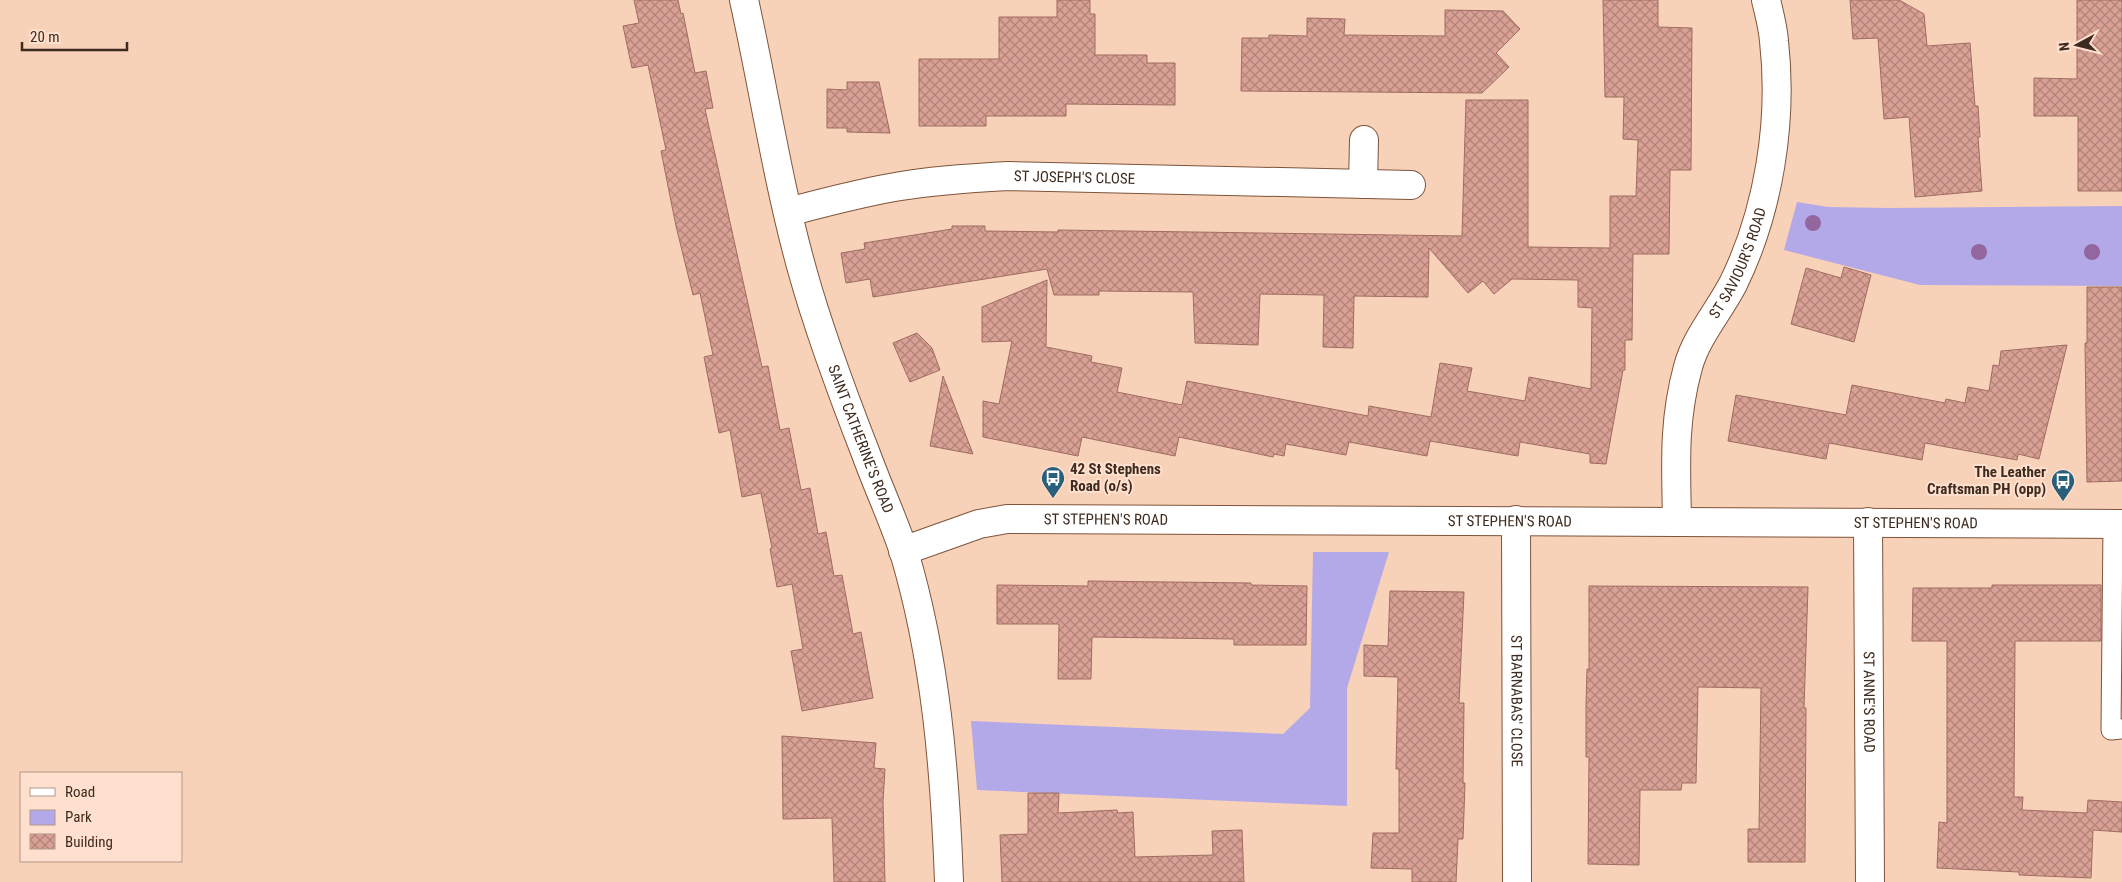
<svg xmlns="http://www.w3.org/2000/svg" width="2122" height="882" viewBox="0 0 2122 882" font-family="'Roboto Condensed',sans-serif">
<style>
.green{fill:#b3a8e8}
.building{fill:url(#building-cross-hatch);stroke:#a06c61}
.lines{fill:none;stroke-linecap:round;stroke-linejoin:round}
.lane-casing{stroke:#7e543a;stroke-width:21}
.street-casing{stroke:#7e543a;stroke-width:30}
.lane{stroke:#fff;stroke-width:19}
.street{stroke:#fff;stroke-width:28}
.tree{fill:#9466a0}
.labels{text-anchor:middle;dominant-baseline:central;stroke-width:4;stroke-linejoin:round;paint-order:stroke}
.street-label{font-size:15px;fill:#3e2b1f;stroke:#ffe0ce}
.poi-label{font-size:15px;font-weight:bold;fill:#3e2b1f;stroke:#ffe0ce;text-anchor:start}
</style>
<defs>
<pattern id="building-cross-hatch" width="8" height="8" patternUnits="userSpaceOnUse" patternTransform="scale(1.25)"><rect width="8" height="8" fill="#d9a195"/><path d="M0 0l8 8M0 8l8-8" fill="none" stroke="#b18379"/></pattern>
</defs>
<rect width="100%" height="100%" fill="#f8d1b9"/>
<!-- green -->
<g class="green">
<polygon points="1797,202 1828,207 1889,208 2122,206 2122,286 1920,285 1784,250"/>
<polygon points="1313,552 1389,552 1347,688 1347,806 977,790 971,721 1283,734 1310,708"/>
</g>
<!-- building -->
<g class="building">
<polygon points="634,0 678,0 681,14 683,13 695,73 706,71 713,108 705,109 762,367 768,366 780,430 789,428 801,490 810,488 818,534 826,532 834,576 842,575 853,634 861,632 873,698 802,711 791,651 803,649 792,584 777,587 770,549 772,548 761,493 742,497 730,430 719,433 704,357 713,355 700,293 693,295 676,226 661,151 666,150 648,65 632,68 623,26 639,23"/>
<polygon points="1057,0 1090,0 1090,14 1095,14 1095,55 1147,55 1147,63 1175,63 1175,105 1066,104 1066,116 986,116 986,126 919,126 919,59 999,59 999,17 1057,17"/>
<polygon points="1603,0 1658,0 1658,27 1692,28 1691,170 1670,170 1669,254 1633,254 1632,340 1625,340 1625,370 1623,370 1606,464 1590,463 1590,454 1520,442 1518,456 1430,441 1427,456 1349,442 1346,455 1286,444 1284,456 1274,454 1273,457 1179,437 1175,456 1082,437 1078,456 983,437 983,401 999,404 1012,341 982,342 982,307 1047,280 1046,347 1092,356 1091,362 1122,368 1117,392 1182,405 1187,381 1368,416 1369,406 1431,417 1440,363 1472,368 1467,391 1525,401 1529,377 1591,389 1592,308 1578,307 1578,280 1512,279 1494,294 1483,281 1468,293 1429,248 1428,297 1354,296 1353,348 1323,347 1324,295 1260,294 1258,345 1195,343 1193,292 1099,291 1099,295 1054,295 1047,269 873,297 870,279 846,283 841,253 865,249 864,243 952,229 952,226 985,226 985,231 1058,232 1058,230 1462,236 1466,100 1528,100 1528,247 1610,248 1610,196 1636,196 1638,140 1623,139 1624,97 1605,97"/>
<polygon points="1850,0 1899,0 1924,14 1927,46 1970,43 1975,106 1978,106 1980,137 1978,137 1982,191 1915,197 1909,117 1884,119 1878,38 1853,39"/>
<polygon points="2077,0 2122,0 2122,191 2078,191 2078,116 2034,116 2034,78 2077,79"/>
<polygon points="1445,10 1503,11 1520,29 1496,53 1509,67 1482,93 1241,91 1242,38 1269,38 1269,35 1307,36 1307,18 1345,19 1344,35 1445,36"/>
<polygon points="847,82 879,82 890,133 847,132 847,128 827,128 827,89 847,90"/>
<polygon points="1844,267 1871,275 1854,342 1791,324 1806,268 1841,278"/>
<polygon points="2087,287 2122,287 2122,481 2087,482 2085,343 2087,343"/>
<polygon points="917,333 932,348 940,370 910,382 893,343"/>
<polygon points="2067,345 2039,459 2018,454 2017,460 1925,443 1922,460 1829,443 1826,459 1728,441 1736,395 1846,415 1852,385 1945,403 1946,399 1965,403 1968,387 1989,391 1993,365 1999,366 2001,351"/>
<polygon points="943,376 973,454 930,446"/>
<polygon points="1088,581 1251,583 1251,585 1307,586 1306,645 1234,645 1234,639 1092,637 1091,679 1058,679 1059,624 997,624 997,585 1088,586"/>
<polygon points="1992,585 2101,585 2101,641 2015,641 2014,797 2023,797 2022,810 2087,813 2088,800 2122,802 2122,832 2093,830 2091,878 2019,875 2019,872 1937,868 1939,822 1947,823 1947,641 1912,641 1913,588 1992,588"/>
<polygon points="1589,586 1808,587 1804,708 1806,708 1805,862 1748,862 1748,829 1759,829 1761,688 1698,687 1696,783 1682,783 1681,790 1640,790 1639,865 1588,864 1589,757 1586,757 1586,704 1587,669 1589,669"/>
<polygon points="1390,591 1464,592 1459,703 1464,703 1463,783 1465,783 1464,812 1463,839 1458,839 1456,882 1412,882 1412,869 1371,868 1373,833 1399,833 1399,769 1396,769 1398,677 1364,676 1364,645 1388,646"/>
<polygon points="782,736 876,743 874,768 885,769 883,801 885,882 834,882 832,818 783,819"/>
<polygon points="1028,793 1059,793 1058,813 1117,810 1118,813 1133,812 1135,857 1213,855 1212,831 1242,830 1244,882 1002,882 1000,835 1028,834"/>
</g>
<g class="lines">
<!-- lane casing -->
<g class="lane-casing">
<polyline id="lane" points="2113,524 2111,730 2122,729"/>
</g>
<!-- street casing -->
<g class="street-casing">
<g id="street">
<path id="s1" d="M744,0C764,90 778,185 803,273C820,334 843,395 866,454C878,487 893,519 904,552C936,659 945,771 949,882"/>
<polyline points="1363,184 1364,140"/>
<path id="s2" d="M788,212C826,202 863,192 901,186C936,180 972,178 1008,176L1411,185"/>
<path id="s3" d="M1516,520L1517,882"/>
<path id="s4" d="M1677,521C1676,465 1673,422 1688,367C1696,337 1719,311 1733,284C1769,211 1783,121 1774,41C1773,27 1769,13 1766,0"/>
<path id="s5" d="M1868,522L1870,882"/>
<path id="s6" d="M903,551L979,524L1007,519L2122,524"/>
</g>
</g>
<!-- lane -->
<use href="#lane" class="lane"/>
<!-- street -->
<use href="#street" class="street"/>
</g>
<!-- trees -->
<g class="tree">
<circle cx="1813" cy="223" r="8"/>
<circle cx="1979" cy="252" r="8"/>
<circle cx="2092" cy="252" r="8"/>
</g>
<!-- icons -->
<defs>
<g id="bus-pin" transform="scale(1.25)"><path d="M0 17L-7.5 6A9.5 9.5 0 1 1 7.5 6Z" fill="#285f7a" stroke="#ffe0ce"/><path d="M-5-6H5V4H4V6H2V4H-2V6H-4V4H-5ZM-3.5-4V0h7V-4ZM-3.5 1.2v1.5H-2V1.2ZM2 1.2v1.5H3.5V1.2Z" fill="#fff"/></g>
</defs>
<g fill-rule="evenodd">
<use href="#bus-pin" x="1053" y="478"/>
<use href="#bus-pin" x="2063" y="481"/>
</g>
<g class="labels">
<!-- street labels -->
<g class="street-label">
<text stroke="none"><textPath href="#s2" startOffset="290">ST JOSEPH'S CLOSE</textPath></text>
<text stroke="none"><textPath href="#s4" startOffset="271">ST SAVIOUR'S ROAD</textPath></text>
<text stroke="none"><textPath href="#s1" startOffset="455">SAINT CATHERINE'S ROAD</textPath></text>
<text stroke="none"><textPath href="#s6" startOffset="208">ST STEPHEN'S ROAD</textPath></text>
<text stroke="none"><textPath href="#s6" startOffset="612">ST STEPHEN'S ROAD</textPath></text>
<text stroke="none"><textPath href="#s6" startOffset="1018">ST STEPHEN'S ROAD</textPath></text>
<text stroke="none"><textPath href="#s3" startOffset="181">ST BARNABAS' CLOSE</textPath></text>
<text stroke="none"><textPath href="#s5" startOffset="180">ST ANNE'S ROAD</textPath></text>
</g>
<!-- poi labels -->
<g class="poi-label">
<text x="1070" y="469">42 St Stephens<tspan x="1070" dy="17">Road (o/s)</tspan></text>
<text x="2046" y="472" text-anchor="end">The Leather<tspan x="2046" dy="17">Craftsman PH (opp)</tspan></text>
</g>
</g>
<!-- legend -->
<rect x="20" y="772" width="162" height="90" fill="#ffe0ce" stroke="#b29888"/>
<rect x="30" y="788" width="25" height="8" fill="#ffffff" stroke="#b29888"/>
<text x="65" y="797" font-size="15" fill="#3e2b1f">Road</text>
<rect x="30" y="810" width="25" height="15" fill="#b3a8e8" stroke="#b29888"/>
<text x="65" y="822" font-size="15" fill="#3e2b1f">Park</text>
<rect x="30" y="834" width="25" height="15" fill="url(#building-cross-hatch)" stroke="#b29888"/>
<text x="65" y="847" font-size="15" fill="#3e2b1f">Building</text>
<!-- north arrow -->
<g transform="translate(2077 45) rotate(263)" stroke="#ffe0ce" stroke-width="4" paint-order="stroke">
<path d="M0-4L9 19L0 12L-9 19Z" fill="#3e2b1f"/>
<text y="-8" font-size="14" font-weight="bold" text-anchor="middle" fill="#3e2b1f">N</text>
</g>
<!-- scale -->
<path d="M22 42v8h105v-8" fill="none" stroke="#3e2b1f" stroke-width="2.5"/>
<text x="30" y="42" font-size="15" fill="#3e2b1f" stroke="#ffe0ce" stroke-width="4" paint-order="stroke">20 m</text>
</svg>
